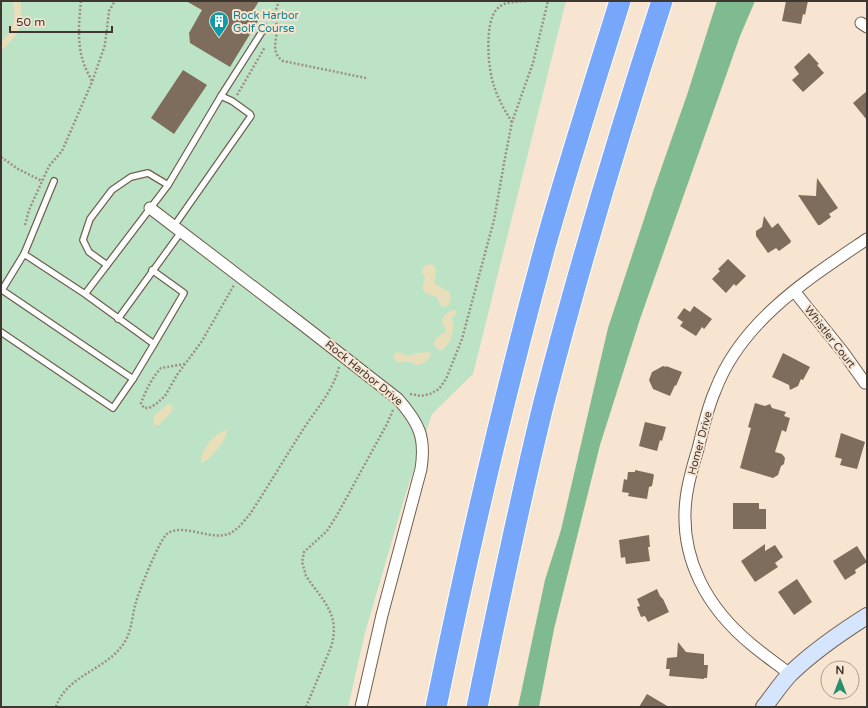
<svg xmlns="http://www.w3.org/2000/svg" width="868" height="708" viewBox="0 0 868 708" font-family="'Varela Round',sans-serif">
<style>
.green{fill:#bde3c7}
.forest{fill:#7fba90}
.sand{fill:#e8deb9}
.building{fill:#7e6d5c}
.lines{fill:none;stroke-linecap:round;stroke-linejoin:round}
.lane-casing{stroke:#716050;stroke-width:8}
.street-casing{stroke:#716050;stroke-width:13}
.secondary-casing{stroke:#716050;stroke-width:18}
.highway-casing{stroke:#fff;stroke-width:23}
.path{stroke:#9d9082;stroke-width:2.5;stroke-dasharray:2 2;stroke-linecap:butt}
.lane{stroke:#fff;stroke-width:5.5}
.street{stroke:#fff;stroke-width:11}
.secondary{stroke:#d6e5fe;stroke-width:16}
.highway{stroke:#76a7fb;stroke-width:21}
.labels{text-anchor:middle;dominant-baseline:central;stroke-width:4;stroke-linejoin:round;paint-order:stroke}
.culture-label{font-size:11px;fill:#0d838f;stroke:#f7e4d1;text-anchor:start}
.street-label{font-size:11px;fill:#3e372f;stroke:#f7e4d1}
</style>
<rect width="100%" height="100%" fill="#f7e4d1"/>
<!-- green -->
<polygon class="green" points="1,1 566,1 473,374 432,414 405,496 365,633 348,707 1,707"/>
<!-- forest -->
<polygon class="forest" points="717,1 755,1 740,36 640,319 600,445 554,629 539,707 518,707 545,580 561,530 608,328 654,189 687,95"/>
<!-- sand -->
<g class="sand">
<path d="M13,1H20C22,14 23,27 14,38C11,42 6,45 3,49L1,50V42C14,31 16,18 13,1Z"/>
<path d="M431,264C441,268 433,277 435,284L449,292L451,297L449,305L444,307L441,306L437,297C424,293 420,293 425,278C422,273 421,271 424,266Z"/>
<path d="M453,310H456V314L452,319C455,330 452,343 442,350L437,349L434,345L435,339L445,332V328L442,323C442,316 447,312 453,310Z"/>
<path d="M399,352L408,356L416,353L430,352L431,355C428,360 423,366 416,365C414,364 412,363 410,362C402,361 399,366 393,358L395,353Z"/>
<polygon points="168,404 173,406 172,411 159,425 155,425 153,423 154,416"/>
<path d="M227,430C227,440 210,460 201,463C200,451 215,431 227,430Z"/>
</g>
<!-- building -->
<g class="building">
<polygon points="186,1 259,1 250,16 258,21 230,67 190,43 189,33 202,10"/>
<polygon points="786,1 808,1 805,15 803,14 801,24 782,21"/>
<polygon points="809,53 819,64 817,65 824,73 803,92 792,80 799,74 794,67"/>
<polygon points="183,70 207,85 174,134 151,118"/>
<polygon points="867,91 867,120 853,103"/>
<polygon points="817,178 838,208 829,214 831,217 820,225 818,225 798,195 816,196"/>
<polygon points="764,216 772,228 778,223 791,241 790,243 779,251 776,248 768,253 756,236 756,231 762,227"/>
<polygon points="728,259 746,276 736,286 734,284 726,293 712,279 720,271 718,269"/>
<polygon points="694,306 712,319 705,328 704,329 702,327 696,336 680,326 683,322 677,318 684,308 690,312"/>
<polygon points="783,353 810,367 803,380 801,379 798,386 790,390 789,385 772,377"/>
<polygon points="663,366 666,367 666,366 682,372 676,386 675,385 670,396 653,389 649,380 652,372"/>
<polygon points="755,403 765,406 770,404 772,408 786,412 784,416 790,418 786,432 782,430 775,452 782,454 785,458 784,464 781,466 778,475 773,478 740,468 751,428 748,427"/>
<polygon points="645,422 666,427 662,441 660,440 657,451 639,446"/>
<polygon points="841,433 865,442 857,469 840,465 842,459 835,457"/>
<polygon points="635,470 653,474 654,475 652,486 649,487 647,499 628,496 629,493 622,492 624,479 627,480 628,472 635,472"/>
<polygon points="733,503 759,503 759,509 766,509 766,529 733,529"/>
<polygon points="649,535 650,547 648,547 650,561 626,564 625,557 621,558 619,540"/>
<polygon points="765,544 765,551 775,545 783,557 775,563 778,567 755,582 741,561"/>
<polygon points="857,546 867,562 855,570 856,573 845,580 833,561"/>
<polygon points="797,579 812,602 794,615 778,592"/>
<polygon points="657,589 660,596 663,599 669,612 648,622 645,616 641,617 637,607 640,606 637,599"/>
<polygon points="678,642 686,652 704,654 704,665 708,665 707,678 704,678 704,679 669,676 670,669 666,669 667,658 677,657"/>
<polygon points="647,694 669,707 639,707"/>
</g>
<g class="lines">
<!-- lane casing -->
<g class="lane-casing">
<g id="lane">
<polyline points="174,226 251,116 250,114 232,101 221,96"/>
<polyline points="24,254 54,181"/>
<polyline points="107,265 89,252 83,240 90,219 112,190 131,177 148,173 168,185"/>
<polyline points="152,270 184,293 154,344"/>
<polyline points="85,294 24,254 2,290 133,379 154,344 85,294 168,185 221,96 265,27"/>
<polyline points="118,319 181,232"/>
<polyline points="1,332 113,408 133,379"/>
</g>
</g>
<!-- street casing -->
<g class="street-casing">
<g id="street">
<polyline points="861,23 867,27"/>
<path d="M150,208L303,325L398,399C419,423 426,437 421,469L382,615L361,707"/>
<polyline points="794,291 843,352 865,383"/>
<path d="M790,674C777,664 764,655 752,645C707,608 679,558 686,499C688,482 693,465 698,449C703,429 707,409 715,391C741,321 808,279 867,239"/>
</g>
</g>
<!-- secondary casing -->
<g class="secondary-casing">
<path id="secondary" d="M764,707C773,696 781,683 791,673C814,651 840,633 867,616"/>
</g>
<!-- highway casing -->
<g class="highway-casing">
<g id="highway">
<path d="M436,707C468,551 504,396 546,243C569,162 595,81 620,1"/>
<path d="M477,707C498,605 519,503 544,402C579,267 619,133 662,1"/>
</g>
</g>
<!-- path -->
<g class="path">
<path d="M81,1C79,20 77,43 83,61C85,68 89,75 92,81"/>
<path d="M274,15C275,19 277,24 277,28C277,41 270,52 283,61L366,78"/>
<polyline points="272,21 279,1"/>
<polyline points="237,95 265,47"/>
<path d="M512,122C505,111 498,99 494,86C488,70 484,22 497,9C504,1 516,2 526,1"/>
<polyline points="1,157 18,169 42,181"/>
<polyline points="25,225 29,210 49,166 62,151 92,82 105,45 109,11 115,1"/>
<path d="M185,364L161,368C152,378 146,390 141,403L144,408H149L156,404L165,396L177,375L202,341L234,285"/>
<polyline points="410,394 421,396 430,394 439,389 446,379 462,339 494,220 505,158 512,122 533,63 548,1"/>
<path d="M56,707C66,675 107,670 124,643C132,631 132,615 136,602C139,591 160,538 168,533C185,523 212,542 231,533C239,528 245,520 250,514C269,485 286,456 304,428C317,408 333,391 339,367"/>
<path d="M306,707L331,647C341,615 323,601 306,576L302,562L304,552L327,531L337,515L387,424L393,410"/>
</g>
<!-- lane -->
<use href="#lane" class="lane"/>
<!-- street -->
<use href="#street" class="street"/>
<!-- secondary -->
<use href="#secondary" class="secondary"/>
<!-- highway -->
<use href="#highway" class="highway"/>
</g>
<!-- icons -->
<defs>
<g id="building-pin" transform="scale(1)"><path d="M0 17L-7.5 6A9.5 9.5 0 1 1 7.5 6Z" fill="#0f9aa8" stroke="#f7e4d1"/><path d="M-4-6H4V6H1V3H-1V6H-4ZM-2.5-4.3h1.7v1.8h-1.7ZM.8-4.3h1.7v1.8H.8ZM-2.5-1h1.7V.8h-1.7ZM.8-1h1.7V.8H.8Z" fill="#fff"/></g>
</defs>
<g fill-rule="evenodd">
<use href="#building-pin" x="219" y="21"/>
</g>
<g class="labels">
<!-- culture labels -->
<g class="culture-label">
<text x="233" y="15">Rock Harbor<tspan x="233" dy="13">Golf Course</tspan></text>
</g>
<!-- street labels -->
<g class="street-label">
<text transform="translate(830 337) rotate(52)">Whistler Court</text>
<text transform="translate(364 373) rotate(39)">Rock Harbor Drive</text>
<text transform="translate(700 443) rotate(-75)">Homer Drive</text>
</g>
</g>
<!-- border -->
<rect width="868" height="708" fill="none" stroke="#3e372f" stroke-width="4"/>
<!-- north arrow -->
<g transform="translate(840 680)"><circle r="19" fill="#f7e4d1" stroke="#ad9f90"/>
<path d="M0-3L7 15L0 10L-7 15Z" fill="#278f6c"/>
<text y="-6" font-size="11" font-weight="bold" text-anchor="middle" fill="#3e372f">N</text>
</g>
<!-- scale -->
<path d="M10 26v6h102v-6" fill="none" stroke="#3e372f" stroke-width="2"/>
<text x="16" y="26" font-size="12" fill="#3e372f" stroke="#f7e4d1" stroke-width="3" paint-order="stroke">50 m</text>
</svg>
